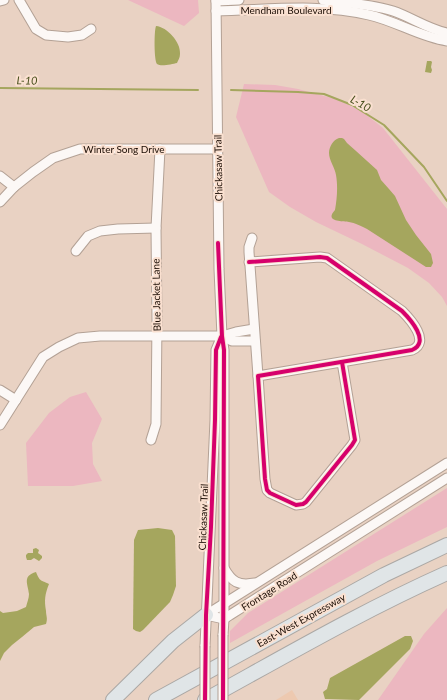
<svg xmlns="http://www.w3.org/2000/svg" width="447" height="700" viewBox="0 0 447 700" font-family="Lato,sans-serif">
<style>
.built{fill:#edc9b0}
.green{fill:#ecb7c0}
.water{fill:#a5a65e}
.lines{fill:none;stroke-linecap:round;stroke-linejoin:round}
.stream{stroke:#a5a65e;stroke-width:2}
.minor-casing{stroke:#b3a195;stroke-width:11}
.highway-casing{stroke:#aba8a5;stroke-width:16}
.minor{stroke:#fcf8f6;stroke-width:9}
.highway{stroke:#e0e5e7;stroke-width:14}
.minor-bridge-casing{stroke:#b3a195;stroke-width:11;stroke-linecap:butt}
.minor-bridge{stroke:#fcf8f6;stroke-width:9}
.cycleway-casing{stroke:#fae0d0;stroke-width:6}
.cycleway{stroke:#d6006c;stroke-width:4}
.labels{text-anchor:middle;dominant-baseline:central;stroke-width:4;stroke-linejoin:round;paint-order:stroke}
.street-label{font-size:10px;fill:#1b0d04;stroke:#fae0d0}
.water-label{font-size:11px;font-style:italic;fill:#474e1b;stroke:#fae0d0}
</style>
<rect width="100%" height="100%" fill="#e9d2c3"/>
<!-- built -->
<polygon class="built" points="292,690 298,700 276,700"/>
<!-- green -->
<g class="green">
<polygon points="128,0 198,0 199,13 184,26"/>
<polygon points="244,84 275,85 298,89 332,98 349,105 364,113 383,128 447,209 447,306 442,297 429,283 408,268 362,244 316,222 290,207 269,192 236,117"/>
<polygon points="86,392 102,419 92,443 93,464 102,481 73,486 28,486 26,443 49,413 70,397"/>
<polygon points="447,488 447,527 377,561 230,643 230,631 248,613"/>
<polygon points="447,608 447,700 378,700 424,634"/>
</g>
<!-- water -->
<g class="water">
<path d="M156,26C167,27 181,42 180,54C180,58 178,60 177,63C172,64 161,67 157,64C154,60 154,31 156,26Z"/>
<polygon points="427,61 431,61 432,62 431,67 432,70 431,73 425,72"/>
<path d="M339,138H342L344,139L347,143L356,151L377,170L381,180L389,189L395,196L406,220L416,235L431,254L433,263L431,267H426L367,229C361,226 355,223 349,222C342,221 324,222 335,210C337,199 338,186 336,175C335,168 329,160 329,153C329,147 333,140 339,138Z"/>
<polygon points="158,528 172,530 175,536 176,586 173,595 170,602 143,630 140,632 136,631 133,629 134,540 138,530"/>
<polygon points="36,548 39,550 38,553 42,556 42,558 39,561 34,558 31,560 27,560 26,557 26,555 28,553 33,553 33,549"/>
<path d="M36,572C40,582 41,580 49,584C45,594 44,600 46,611C46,616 48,618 46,624L34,627L22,637L12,645L4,653L0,661V611L3,613L17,611L26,607C27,603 29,598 29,594C28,584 22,576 36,572Z"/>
<polygon points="405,636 411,636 413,641 410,649 359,700 325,699 323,692 327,689 330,678"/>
</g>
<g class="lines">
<!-- stream -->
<g class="stream">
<polyline points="0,88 198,90"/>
<polyline points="231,90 298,92 324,94 352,105 384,125 424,167 447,201"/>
</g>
<!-- minor casing -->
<g class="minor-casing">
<g id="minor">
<polyline points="19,0 36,29 46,35 68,37 82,35 91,29"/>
<polyline points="216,0 219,269 222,336 224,350 224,619 223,635"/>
<path d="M323,0C346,3 371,4 393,11C411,17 428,29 447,33"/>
<polyline points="0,1 4,0"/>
<polyline points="216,1 239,0"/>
<path d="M216,11C267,10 319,3 369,15C396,21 420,37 447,41"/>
<polyline points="0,176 14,187"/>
<polyline points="0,202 14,187 33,172 53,158 80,149 217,149"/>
<polyline points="252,238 249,247 249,252 258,376"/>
<polyline points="76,251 88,236 100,231 118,229 156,228"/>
<path d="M249,262L320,257L327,258L402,311C410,319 431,342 412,350L258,376L265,479L267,490L270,493L296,505L303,504L306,502L352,445L355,440L342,362"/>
<polyline points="222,336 232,341 255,341"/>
<polyline points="0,390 16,400"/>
<polyline points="0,425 43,357 59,347 78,338 100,336 222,336 236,332 254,329"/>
<polyline points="151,440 156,424 157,320 156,228 160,149"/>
<path d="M224,568C232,582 238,586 255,583"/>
<polyline points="206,615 447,463"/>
<polyline points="206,615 224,619 230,615 447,478"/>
<polyline points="205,646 215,420 216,350 222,336"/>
</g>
</g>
<!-- highway casing -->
<g class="highway-casing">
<g id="highway">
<polyline points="113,700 173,641 206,615"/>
<polyline points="156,700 384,575 447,545"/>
<path d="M205,700C285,656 364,610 447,573"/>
</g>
</g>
<!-- minor -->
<use href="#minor" class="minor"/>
<!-- highway -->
<use href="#highway" class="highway"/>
<!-- minor-bridge casing -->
<g class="minor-bridge-casing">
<g id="minor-bridge">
<polyline points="223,635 223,700"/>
<polyline points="205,700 205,646"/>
</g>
</g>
<!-- minor-bridge -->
<use href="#minor-bridge" class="minor-bridge"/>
<!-- cycleway casing -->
<g class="cycleway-casing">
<g id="cycleway">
<polyline points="218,243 222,336 224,350 223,700"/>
<path d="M249,262L320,257L327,258L402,311C410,319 431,342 412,350L258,376L265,479L267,490L270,493L296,505L303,504L306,502L352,445L355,440L342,362"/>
<polyline points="205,700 206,615 211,527 215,420 216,350 221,337"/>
</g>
</g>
<!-- cycleway -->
<use href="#cycleway" class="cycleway"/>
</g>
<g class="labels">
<!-- street labels -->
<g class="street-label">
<text x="286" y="10">Mendham Boulevard</text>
<text x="124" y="149">Winter Song Drive</text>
<text transform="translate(218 168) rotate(-91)">Chickasaw Trail</text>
<text transform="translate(156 295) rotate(-91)">Blue Jacket Lane</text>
<text transform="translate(203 517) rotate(-88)">Chickasaw Trail</text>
<text transform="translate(269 591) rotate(-32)">Frontage Road</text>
<text transform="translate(301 620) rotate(-29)">East-West Expressway</text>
</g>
<!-- water labels -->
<g class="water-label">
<text transform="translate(27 80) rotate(1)">L-10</text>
<text transform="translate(361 103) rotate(29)">L-10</text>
</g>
</g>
</svg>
